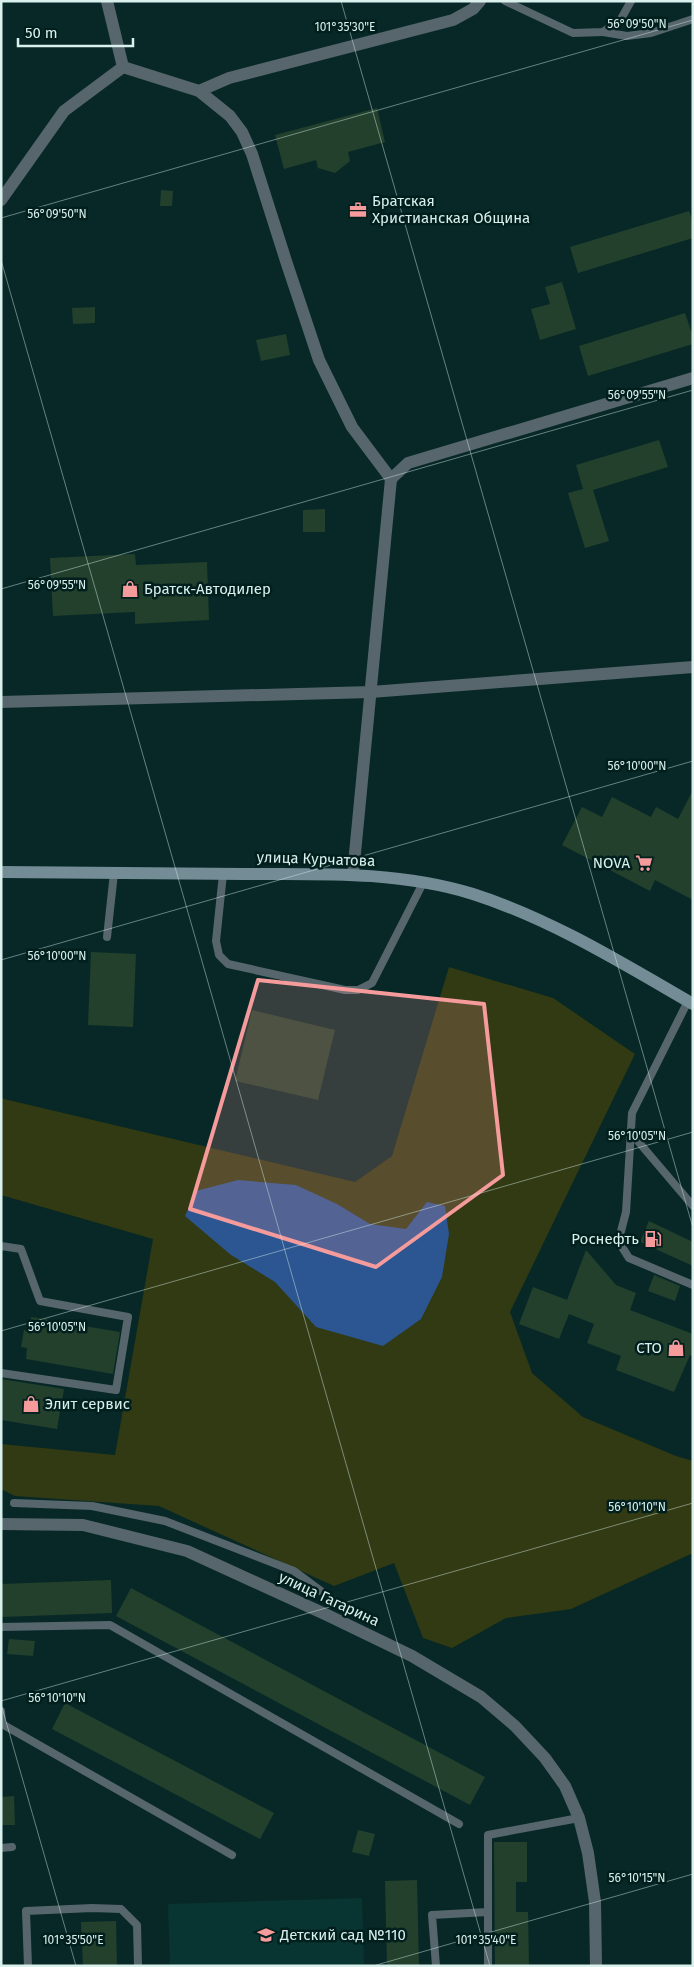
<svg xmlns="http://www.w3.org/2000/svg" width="694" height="1967" viewBox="0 0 694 1967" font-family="'Fira Sans',sans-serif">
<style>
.built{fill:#083532}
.green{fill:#313a12}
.water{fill:#2b5691}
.building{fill:#23402d}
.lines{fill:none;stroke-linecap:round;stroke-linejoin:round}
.service{stroke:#56666c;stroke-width:8}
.minor{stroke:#56666c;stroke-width:12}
.secondary{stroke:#738c96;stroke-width:12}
.marked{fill:#f59b9c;fill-opacity:0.2;stroke:#f59b9c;stroke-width:4;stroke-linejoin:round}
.ticks{fill:none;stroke:#d9f0ed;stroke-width:1;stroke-opacity:0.45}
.labels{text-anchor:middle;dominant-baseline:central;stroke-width:5;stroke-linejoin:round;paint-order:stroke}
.poi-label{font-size:15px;fill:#d9f0ed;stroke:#001f1d;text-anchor:start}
.street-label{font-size:15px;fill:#d9f0ed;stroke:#001f1d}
.ticks-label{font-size:12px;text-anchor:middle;fill:#d9f0ed;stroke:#001f1d;stroke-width:5;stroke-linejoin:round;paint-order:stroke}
</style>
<rect width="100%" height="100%" fill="#072826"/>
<!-- built -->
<polygon class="built" points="362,1898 364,1966 170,1966 168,1904"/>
<!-- green -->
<polygon class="green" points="449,967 553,998 635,1054 510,1312 532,1373 583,1417 676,1456 693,1461 693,1553 571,1609 506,1618 452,1648 423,1638 394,1563 334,1586 159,1506 15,1496 1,1489 1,1444 115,1455 153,1239 1,1195 1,1096 4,1099 355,1182 392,1156"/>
<!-- water -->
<polygon class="water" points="238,1180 296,1185 337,1204 370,1224 406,1229 427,1202 445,1206 449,1234 442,1277 421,1319 383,1346 316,1327 275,1282 231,1255 185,1216 196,1191"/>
<!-- building -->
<g class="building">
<polygon points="377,108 385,142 348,152 350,161 335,173 318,168 316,160 284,169 275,135"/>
<polygon points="161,190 173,191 172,206 160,206"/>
<polygon points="689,211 693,222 693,238 578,273 570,247"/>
<polygon points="562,282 576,329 540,340 531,309 550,304 545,287"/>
<polygon points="95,307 95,323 73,324 72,308"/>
<polygon points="685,313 693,337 693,344 588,376 579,346"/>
<polygon points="286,334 290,355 261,361 256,340"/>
<polygon points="659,440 668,467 593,490 609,541 585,548 568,493 583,489 576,465"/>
<polygon points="325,509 325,532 303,532 303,510"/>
<polygon points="135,554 136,565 207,562 209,620 135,624 135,612 53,616 50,558"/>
<polygon points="693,790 693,900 655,880 650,891 562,845 582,807 602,817 612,797 651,817 656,807 678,819"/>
<polygon points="91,952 136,954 133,1027 88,1025"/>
<polygon points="252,1010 335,1030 318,1100 235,1081"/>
<polygon points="649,1221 693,1242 693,1266 640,1242"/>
<polygon points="586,1250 616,1285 636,1293 630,1310 693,1334 693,1356 690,1355 674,1392 616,1370 621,1356 587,1343 594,1324 569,1314 559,1339 519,1324 533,1287 567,1300"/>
<polygon points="654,1275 680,1286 675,1301 648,1291"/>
<polygon points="31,1317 120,1332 113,1374 26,1359 27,1348 21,1347 24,1330 29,1331"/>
<polygon points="1,1379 64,1389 57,1429 1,1420"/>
<polygon points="111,1580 112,1613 1,1617 1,1584"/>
<polygon points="131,1588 485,1777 470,1805 116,1616"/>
<polygon points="9,1639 35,1641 33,1656 7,1654"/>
<polygon points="65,1703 274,1813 260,1839 52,1729"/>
<polygon points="14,1796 15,1825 1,1825 1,1797"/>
<polygon points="358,1830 375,1834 369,1856 352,1852"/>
<polygon points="494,1842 527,1842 527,1882 516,1882 516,1912 528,1912 529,1966 495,1966"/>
<polygon points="417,1880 419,1966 387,1966 385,1881"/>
<polygon points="116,1921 117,1966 83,1966 81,1922"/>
</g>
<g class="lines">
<!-- service -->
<g class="service">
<polyline points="505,1 573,33 603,32 621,19 631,1"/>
<polyline points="603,32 627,36 651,33 693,19"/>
<polyline points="223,874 216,941 219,955 228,964 345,990 358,990 372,983 423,883"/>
<polyline points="107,937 114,873"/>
<polyline points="688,1001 632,1113 626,1212 620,1235 622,1247 629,1258 693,1285"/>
<polyline points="631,1133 693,1206"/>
<polyline points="1,1246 21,1249 40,1301 128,1317 116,1390 1,1373"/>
<polyline points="14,1503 92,1506 165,1521 294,1571 337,1603"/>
<polyline points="1,1627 110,1625 459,1824"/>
<polyline points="1,1711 2,1724 232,1855"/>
<polyline points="1,1848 12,1847"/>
<polyline points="28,1966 26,1911 92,1908 121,1909 137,1925 138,1966"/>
<polyline points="436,1966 432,1915 488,1912"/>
<polyline points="488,1966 488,1835 579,1818"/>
</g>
<!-- minor -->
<g class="minor">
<polyline points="123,67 199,91 230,116 242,132 252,154 286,261 319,360 352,427 391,479 353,874"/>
<polyline points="199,91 229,78 453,20 473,9 480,1"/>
<polyline points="1,200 64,111 123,67 107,1"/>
<polyline points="391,479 408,463 693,378"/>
<polyline points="1,702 371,692 693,667"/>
<polyline points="1,1524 83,1525 187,1551 327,1615 412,1656 481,1697 515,1726 545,1758 565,1786 579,1818 588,1853 595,1902 596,1966"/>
</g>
<!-- secondary -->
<path class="secondary" d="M1,872C82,873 163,873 244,874C320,874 399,871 473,894C551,919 622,963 693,1004"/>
</g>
<!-- marked area -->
<path class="marked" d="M258,980L484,1004L503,1175L376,1267L190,1209Z"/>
<!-- ticks -->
<path class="ticks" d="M341,1L693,1228M1,218L693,20M1,260L490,1966M1,589L693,390M1,960L693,761M1,1331L693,1132M1,1701L693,1503M1,1704L76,1966M373,1966L693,1874"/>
<!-- icons -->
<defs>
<g id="office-bare" transform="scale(1.35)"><path d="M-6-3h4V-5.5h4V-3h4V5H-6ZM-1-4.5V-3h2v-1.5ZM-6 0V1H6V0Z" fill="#f59b9c" stroke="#001f1d" stroke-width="2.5" paint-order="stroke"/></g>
<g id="shop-bare" transform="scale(1.35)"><path d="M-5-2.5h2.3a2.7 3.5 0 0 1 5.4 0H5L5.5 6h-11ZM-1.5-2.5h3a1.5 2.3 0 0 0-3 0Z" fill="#f59b9c" stroke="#001f1d" stroke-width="2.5" paint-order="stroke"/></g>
<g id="supermarket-bare" transform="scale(1.35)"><path d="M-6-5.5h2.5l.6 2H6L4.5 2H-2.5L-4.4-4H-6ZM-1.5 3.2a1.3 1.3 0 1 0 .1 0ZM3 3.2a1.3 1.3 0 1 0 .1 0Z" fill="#f59b9c" stroke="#001f1d" stroke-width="2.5" paint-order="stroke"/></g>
<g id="fuel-bare" transform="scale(1.35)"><path d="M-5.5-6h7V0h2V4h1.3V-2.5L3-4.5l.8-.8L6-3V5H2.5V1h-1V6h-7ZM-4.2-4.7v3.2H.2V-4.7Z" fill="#f59b9c" stroke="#001f1d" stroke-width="2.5" paint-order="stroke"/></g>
<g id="school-bare" transform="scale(1.35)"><path d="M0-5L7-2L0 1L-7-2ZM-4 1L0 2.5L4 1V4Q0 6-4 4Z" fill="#f59b9c" stroke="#001f1d" stroke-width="2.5" paint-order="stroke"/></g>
</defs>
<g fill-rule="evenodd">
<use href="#office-bare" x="358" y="210"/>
<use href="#shop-bare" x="130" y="589"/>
<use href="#supermarket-bare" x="644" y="863"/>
<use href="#fuel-bare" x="653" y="1239"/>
<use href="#shop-bare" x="676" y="1348"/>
<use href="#shop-bare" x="31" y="1404"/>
<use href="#school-bare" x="266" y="1935"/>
</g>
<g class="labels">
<!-- poi labels -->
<g class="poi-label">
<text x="372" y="201">Братская<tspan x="372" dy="17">Христианская Община</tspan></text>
<text x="144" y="589">Братск-Автодилер</text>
<text x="630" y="863" text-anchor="end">NOVA</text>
<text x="639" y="1239" text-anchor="end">Роснефть</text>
<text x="662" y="1348" text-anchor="end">СТО</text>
<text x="45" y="1404">Элит сервис</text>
<text x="280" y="1935">Детский сад №110</text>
</g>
<!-- street labels -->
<g class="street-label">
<text transform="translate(316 859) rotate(2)">улица Курчатова</text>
<text transform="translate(329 1599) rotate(25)">улица Гагарина</text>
</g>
</g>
<g class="ticks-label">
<text x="637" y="28">56°09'50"N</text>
<text x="345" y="31">101°35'30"E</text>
<text x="57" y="218">56°09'50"N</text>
<text x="637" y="399">56°09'55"N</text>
<text x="57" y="589">56°09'55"N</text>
<text x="637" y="770">56°10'00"N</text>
<text x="57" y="960">56°10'00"N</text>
<text x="637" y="1140">56°10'05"N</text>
<text x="57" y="1331">56°10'05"N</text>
<text x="637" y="1511">56°10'10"N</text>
<text x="57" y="1702">56°10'10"N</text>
<text x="637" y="1882">56°10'15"N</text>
<text x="73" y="1944">101°35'50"E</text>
<text x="486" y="1944">101°35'40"E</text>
</g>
<!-- border -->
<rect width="694" height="1967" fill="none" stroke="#d9f0ed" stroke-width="5"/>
<!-- scale -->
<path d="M18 38v8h115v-8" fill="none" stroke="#d9f0ed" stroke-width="2.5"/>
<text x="25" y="38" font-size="15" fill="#d9f0ed" stroke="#001f1d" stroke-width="4" paint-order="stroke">50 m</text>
</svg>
